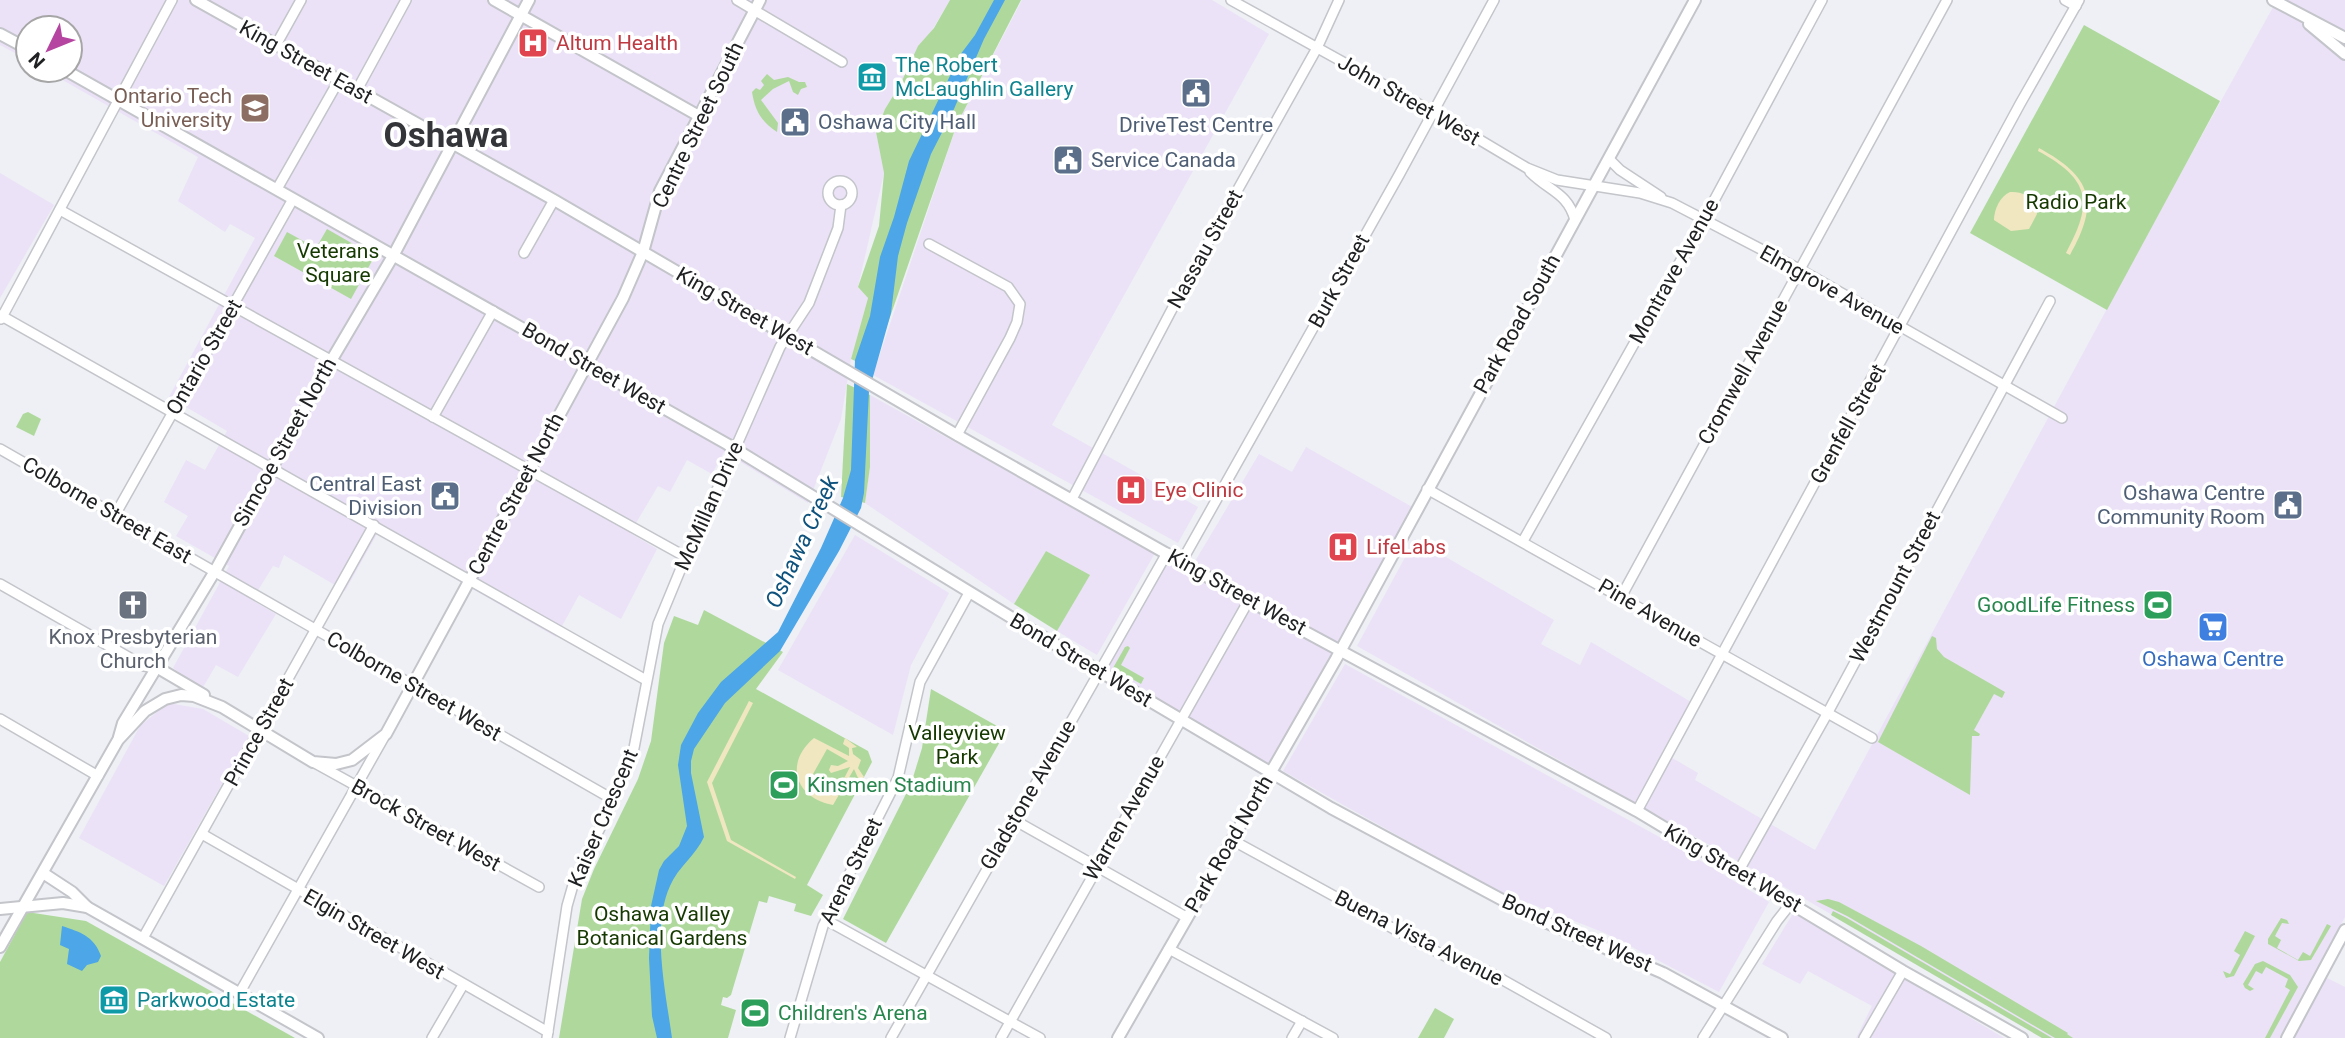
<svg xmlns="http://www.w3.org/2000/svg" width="2345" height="1038" viewBox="0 0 2345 1038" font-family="Roboto,sans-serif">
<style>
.commercial{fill:#ebe2f7}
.green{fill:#afd99c}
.sand{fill:#f0e7c1;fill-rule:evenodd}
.water{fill:#4ca6e7}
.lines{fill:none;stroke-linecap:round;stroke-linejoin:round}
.minor-casing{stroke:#c3c5ca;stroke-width:12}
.major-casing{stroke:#c3c5ca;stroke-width:14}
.minor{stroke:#fff;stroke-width:9}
.major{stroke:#fff;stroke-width:10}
.labels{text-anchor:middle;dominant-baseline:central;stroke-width:7;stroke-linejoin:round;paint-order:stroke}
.health-label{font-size:21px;fill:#be3a42;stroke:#fff;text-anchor:start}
.street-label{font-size:21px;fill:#202123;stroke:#fff}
.culture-label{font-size:21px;fill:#0d838f;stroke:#fff;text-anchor:start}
.education-label{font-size:21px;fill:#785e54;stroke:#fff;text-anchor:end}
.service-label{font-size:21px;fill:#4e5e75;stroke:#fff;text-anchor:start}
.park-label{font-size:21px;fill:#153900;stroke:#fff}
.leisure-label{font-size:21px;fill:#27864d;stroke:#fff;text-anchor:start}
.worship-label{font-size:21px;fill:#5b616d;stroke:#fff}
.shop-label{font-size:21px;fill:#366cbe;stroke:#fff}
.water-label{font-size:23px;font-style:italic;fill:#0d517c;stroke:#fff}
.town-label{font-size:35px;font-weight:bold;fill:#333539;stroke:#fff}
</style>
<rect width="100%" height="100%" fill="#eef0f5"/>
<!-- commercial -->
<g class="commercial">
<polygon points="0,0 950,0 885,109 876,132 884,173 858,287 868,298 851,359 841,419 808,503 724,452 712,474 687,460 670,492 658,486 630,533 657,549 621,619 579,595 556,637 377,534 345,591 284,555 279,568 273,566 252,600 276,614 238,677 216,665 202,689 173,668 229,566 176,536 188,516 164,502 186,460 205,470 227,431 169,397 255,238 230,224 225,232 178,201 198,157 45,70 70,70 70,28 28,28 28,60 0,45"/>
<polygon points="1022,0 1212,0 1269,34 1052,425 1198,507 1178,543 873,375 957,124"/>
<polygon points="2277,0 2345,0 2345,917 2315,972 2345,987 2345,1038 2042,1038 1793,892 1357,646 1415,539 1554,620 1541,644 1580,665 1591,642 1691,702 1662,752 1698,773 1695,780 1815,850 2156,218"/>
<polygon points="0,173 54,205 0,298"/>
<polygon points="870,395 1155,553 1097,655 1057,631 1089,575 1046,551 1014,604 865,503 870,467"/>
<polygon points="1306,447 1414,508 1268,767 1182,713 1098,666 1167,548 1194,563 1259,454 1292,472"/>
<polygon points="855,535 949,593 911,665 893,735 778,670"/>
<polygon points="1345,664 1674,845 1769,902 1719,992 1605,933 1493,889 1283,771"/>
<polygon points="168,703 203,709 249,736 164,886 79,838 140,726"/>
<polygon points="1794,912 2004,1038 1856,1038 1872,1006 1808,971 1800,984 1762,964"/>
</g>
<!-- green -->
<g class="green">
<polygon points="950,0 1021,0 957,124 872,369 851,359 868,298 858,287 879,226 884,173 876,132 885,109 901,83 918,46 934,28"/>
<polygon points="2084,25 2220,101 2107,310 1970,233"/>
<path d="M767,74L774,80L788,77L799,82H805L807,87L801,89L798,95L793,92L789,81L773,89L761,100L778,123L777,132C761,121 755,111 752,92L756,88L760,90L764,85L761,81Z"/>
<polygon points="327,229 369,253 372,261 351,299 274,256 287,232 316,248"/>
<polygon points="847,384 870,395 870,467 865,503 841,497"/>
<polygon points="28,412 41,419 34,436 16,427 23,414"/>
<polygon points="1046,551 1090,575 1057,631 1014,604"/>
<polygon points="704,610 783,652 756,689 868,751 872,762 807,885 823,895 811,916 794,911 796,904 769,896 767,903 759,901 731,995 727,998 723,997 721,1005 736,1010 728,1038 559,1038 582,899 594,869 638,779 651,741 664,643 674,616 698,625"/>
<polygon points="1932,636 1936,638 1937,649 1944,657 2005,692 2002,698 1994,694 1974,730 1980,734 1979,736 1972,736 1970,795 1878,742"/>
<polygon points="1128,646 1130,648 1121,665 1144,678 1141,684 1113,668 1125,647"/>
<polygon points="931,689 1006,731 886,943 843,919 911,784 922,748"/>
<polygon points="1828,899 1839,902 1921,946 2068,1033 2067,1034 2073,1038 2055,1038 1847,916 1816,901"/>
<polygon points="1833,911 1847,918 2052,1038 2042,1038 1831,915"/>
<polygon points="27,912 86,921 295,1038 0,1038 0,962"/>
<polygon points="2281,918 2287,920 2289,924 2282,923 2275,936 2281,940 2277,948 2298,960 2303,952 2310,956 2327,924 2331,926 2311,960 2299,961 2268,944 2268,939"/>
<polygon points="2245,931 2255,936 2234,976 2226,978 2223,971 2230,974 2240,955 2234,951"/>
<polygon points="2263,961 2290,975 2298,987 2270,1038 2265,1038 2290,990 2285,987 2288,979 2266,967 2262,974 2256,971 2248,985 2254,989 2250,991 2245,988 2243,984 2255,964"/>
<polygon points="1435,1008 1454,1019 1444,1038 1418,1038"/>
</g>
<!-- sand -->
<g class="sand">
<path d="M2039,148C2092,177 2100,202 2070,255L2066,253C2094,202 2090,179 2038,151Z"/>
<path d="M2010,192C2025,191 2036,199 2037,214L2029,229L2011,231L1994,220C1994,210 2000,196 2010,192Z"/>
<polygon points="749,701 753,703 712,783 731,840 796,877 795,879 727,841 707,782"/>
<path d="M814,738L849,756V748L843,744L845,738L857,747L852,748L853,754L861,760L858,768L864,777L859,788L856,784L858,778L854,769L833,805C795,798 784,763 814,738ZM827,749L848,761L838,766L831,765L829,770L831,773L850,767L838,790L816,779L813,774Z"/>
</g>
<!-- water -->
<g class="water">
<path d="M994,0H1005L984,39L954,109L931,154L907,223L898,256L891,313L869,391L864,493L861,508L839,551L780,651L725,703L694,749L691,761V773L704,837C696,855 678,867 670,886C651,927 666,994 672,1038H657L652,1016L649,958L651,906L659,870L664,861L679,846L687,826L678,765L681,745L698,713L721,682L778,632L821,548L843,498L851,470L855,360L870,316L880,257L894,217L909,161L960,55L975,35Z"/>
<path d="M62,926C80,932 94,936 101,956L98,962L87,965L82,971L67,964L69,949L60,945Z"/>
</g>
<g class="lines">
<!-- minor casing -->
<g class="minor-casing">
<g id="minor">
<polyline points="737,0 842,62"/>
<polyline points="1231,0 1433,112 1527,168 1557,180 1640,193 1672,203 1799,269 2062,418"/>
<polyline points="2065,0 2076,6"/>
<polyline points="276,45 301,0"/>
<polyline points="357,90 406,0"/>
<polyline points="1609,159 1620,170 1661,197"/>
<path d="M1530,172C1549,191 1568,193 1575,220"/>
<circle cx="840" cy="193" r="12"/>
<polyline points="277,189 339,80"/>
<polyline points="60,210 686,557"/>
<polyline points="929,244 1008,287 1020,304 1017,322 1010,338 957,435"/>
<polyline points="524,253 554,200"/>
<polyline points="0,315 646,680"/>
<polyline points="1,319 172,0"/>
<polyline points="433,417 493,311"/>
<polyline points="0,449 614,800"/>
<polyline points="1427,489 1872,738"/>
<polyline points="1072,499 1190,275 1317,48 1339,0"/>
<polyline points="115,515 293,199"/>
<polyline points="1523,541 1703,221 1822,0"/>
<polyline points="1182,561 1399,175 1494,0"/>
<polyline points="0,584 144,666 158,668"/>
<polyline points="1621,597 1947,0"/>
<polyline points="0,719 98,776"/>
<polyline points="315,763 539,887"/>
<polyline points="1637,811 2020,104 2079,0"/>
<polyline points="1014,820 1186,917"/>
<polyline points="202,834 548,1032"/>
<polyline points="1232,840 1416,941 1447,957 1487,971 1606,1038"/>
<polyline points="1738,872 1827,714 2050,301"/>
<polyline points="826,920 1040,1038"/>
<polyline points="143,938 374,525"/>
<polyline points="1169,949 1333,1038"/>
<polyline points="239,994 384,737"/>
<polyline points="432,1038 463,985"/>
<polyline points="547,1038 567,906 575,878 614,800 634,748 658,624 698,527 716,492 780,347 809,303 838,228 841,205"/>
<polyline points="790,1038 823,926 898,778 920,682 969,593"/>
<polyline points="891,1038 1167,553"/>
<polyline points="1001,1038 1249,600"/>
<polyline points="1292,1038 1302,1021"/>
<polyline points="1703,1038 1777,921 1792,902"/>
<polyline points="1864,1038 1903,971"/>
</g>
</g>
<!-- major casing -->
<g class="major-casing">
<g id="major">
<polyline points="196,0 554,200 957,435 1289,623 1637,811 1903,971 2022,1038"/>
<polyline points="494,0 699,116"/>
<polyline points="2273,0 2345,38"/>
<polyline points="2309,24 2345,54"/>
<polyline points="0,34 28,49"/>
<polyline points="65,70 727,444 1099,671 1331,808 1536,918 1663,973 1782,1038"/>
<polyline points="158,668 204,695"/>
<polyline points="119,737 123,723 215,571 331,361 393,256 529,0"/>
<polyline points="43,873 72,892 87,907"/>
<polyline points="0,909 63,903 87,907 318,1038"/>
<polyline points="0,947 118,740 145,711 165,699 181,695 194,696 222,707 313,762 336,764 352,760 386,734 623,298 643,252 660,191 760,0"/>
<polyline points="1118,1038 1336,659 1695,0"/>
<polyline points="2287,1038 2345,930"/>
</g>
</g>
<!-- minor -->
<use href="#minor" class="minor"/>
<!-- major -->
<use href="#major" class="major"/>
</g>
<!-- icons -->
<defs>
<g id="hospital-square" transform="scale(1.575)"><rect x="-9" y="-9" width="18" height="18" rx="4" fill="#e0444e" stroke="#fff"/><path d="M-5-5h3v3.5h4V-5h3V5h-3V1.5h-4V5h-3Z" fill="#fff"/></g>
<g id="museum-square" transform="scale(1.575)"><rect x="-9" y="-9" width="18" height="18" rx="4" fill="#0f9aa8" stroke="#fff"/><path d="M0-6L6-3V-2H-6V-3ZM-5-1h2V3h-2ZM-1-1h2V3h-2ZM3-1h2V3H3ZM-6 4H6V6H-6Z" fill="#fff"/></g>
<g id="civic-square" transform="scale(1.575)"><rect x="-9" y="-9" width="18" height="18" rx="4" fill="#5c6f8a" stroke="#fff"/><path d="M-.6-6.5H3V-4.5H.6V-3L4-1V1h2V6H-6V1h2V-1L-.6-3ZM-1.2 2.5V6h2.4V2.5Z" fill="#fff"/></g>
<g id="university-square" transform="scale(1.575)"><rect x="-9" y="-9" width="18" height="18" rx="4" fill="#8d6e63" stroke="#fff"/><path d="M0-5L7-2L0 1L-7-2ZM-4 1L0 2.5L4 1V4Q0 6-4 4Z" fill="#fff"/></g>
<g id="church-square" transform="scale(1.575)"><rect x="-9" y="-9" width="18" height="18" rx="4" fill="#6b7280" stroke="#fff"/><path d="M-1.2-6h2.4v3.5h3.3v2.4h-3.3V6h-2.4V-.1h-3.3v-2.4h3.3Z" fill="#fff"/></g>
<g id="stadium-square" transform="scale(1.575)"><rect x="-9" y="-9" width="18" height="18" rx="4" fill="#2e9e5b" stroke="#fff"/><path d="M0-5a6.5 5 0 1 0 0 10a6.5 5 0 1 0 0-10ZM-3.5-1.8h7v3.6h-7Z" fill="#fff"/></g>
<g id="supermarket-square" transform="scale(1.575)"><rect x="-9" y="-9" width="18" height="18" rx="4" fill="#3f7fe0" stroke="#fff"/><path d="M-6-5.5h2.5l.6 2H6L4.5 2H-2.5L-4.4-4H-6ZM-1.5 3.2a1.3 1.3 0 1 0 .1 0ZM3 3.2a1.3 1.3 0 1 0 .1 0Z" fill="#fff"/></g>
</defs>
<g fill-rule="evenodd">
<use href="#hospital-square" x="533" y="43"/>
<use href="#museum-square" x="872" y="77"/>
<use href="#civic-square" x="1196" y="93"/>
<use href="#university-square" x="255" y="108"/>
<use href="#civic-square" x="795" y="122"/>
<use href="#civic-square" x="1068" y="160"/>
<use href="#hospital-square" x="1131" y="490"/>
<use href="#civic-square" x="445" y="496"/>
<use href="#civic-square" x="2288" y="505"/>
<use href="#hospital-square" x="1343" y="547"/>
<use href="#church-square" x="133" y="605"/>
<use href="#stadium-square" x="2158" y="605"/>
<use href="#supermarket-square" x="2213" y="627"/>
<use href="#stadium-square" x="784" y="785"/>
<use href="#museum-square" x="114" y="1000"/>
<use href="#stadium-square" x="755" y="1013"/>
</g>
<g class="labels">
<!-- health labels -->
<g class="health-label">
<text x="556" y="43">Altum Health</text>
<text x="1154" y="490">Eye Clinic</text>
<text x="1366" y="547">LifeLabs</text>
</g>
<!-- street labels -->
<g class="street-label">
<text transform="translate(306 62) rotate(29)">King Street East</text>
<text transform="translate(1409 100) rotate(30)">John Street West</text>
<text transform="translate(698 125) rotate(-64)">Centre Street South</text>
<text transform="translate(1205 249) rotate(-61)">Nassau Street</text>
<text transform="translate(1674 271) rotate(-61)">Montrave Avenue</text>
<text transform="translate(1339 281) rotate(-61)">Burk Street</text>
<text transform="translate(1832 290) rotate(29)">Elmgrove Avenue</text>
<text transform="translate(745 311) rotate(30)">King Street West</text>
<text transform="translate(1517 324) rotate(-61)">Park Road South</text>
<text transform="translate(204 357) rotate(-60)">Ontario Street</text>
<text transform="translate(594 368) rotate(30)">Bond Street West</text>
<text transform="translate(1743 372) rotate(-61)">Cromwell Avenue</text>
<text transform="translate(1848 424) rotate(-61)">Grenfell Street</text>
<text transform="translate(285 442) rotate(-61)">Simcoe Street North</text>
<text transform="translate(516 494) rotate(-62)">Centre Street North</text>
<text transform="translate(709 506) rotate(-66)">McMillan Drive</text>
<text transform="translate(107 510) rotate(30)">Colborne Street East</text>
<text transform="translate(1895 587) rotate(-62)">Westmount Street</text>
<text transform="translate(1237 592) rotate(29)">King Street West</text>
<text transform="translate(1650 613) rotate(30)">Pine Avenue</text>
<text transform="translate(1081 660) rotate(31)">Bond Street West</text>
<text transform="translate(414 686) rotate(30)">Colborne Street West</text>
<text transform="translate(259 732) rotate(-61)">Prince Street</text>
<text transform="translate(1028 795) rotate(-60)">Gladstone Avenue</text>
<text transform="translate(603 818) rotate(-67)">Kaiser Crescent</text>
<text transform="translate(1124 818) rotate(-60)">Warren Avenue</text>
<text transform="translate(426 825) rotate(29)">Brock Street West</text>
<text transform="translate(1229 844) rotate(-60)">Park Road North</text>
<text transform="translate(1733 868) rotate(30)">King Street West</text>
<text transform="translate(851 871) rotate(-64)">Arena Street</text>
<text transform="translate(1577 933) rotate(24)">Bond Street West</text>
<text transform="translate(374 934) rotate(30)">Elgin Street West</text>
<text transform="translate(1419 938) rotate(27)">Buena Vista Avenue</text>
</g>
<!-- culture labels -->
<g class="culture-label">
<text x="895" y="65">The Robert<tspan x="895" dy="24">McLaughlin Gallery</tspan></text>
<text x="137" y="1000">Parkwood Estate</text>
</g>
<!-- education labels -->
<g class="education-label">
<text x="232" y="96">Ontario Tech<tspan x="232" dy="24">University</tspan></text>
</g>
<!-- service labels -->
<g class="service-label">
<text x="818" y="122">Oshawa City Hall</text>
<text x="1196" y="125" text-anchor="middle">DriveTest Centre</text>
<text x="1091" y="160">Service Canada</text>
<text x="422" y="484" text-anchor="end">Central East<tspan x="422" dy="24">Division</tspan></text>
<text x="2265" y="493" text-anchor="end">Oshawa Centre<tspan x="2265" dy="24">Community Room</tspan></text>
</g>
<!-- park labels -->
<g class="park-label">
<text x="2076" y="202">Radio Park</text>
<text x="338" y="251">Veterans<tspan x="338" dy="24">Square</tspan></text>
<text x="957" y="733">Valleyview<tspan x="957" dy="24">Park</tspan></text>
<text x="662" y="914">Oshawa Valley<tspan x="662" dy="24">Botanical Gardens</tspan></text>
</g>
<!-- leisure labels -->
<g class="leisure-label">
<text x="2135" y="605" text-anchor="end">GoodLife Fitness</text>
<text x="807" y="785">Kinsmen Stadium</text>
<text x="778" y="1013">Children's Arena</text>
</g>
<!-- worship labels -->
<g class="worship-label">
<text x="133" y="637">Knox Presbyterian<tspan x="133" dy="24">Church</tspan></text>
</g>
<!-- shop labels -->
<g class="shop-label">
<text x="2213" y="659">Oshawa Centre</text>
</g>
<!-- water labels -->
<g class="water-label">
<text transform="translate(802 542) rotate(-65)">Oshawa Creek</text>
</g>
<!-- town labels -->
<g class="town-label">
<text x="446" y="135">Oshawa</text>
</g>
</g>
<!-- north arrow -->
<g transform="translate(49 49) rotate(227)"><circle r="33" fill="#ffffff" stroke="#a6a6a7" stroke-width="2"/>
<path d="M0-5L12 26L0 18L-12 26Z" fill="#b645a1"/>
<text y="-10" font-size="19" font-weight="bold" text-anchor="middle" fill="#202123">N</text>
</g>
</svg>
